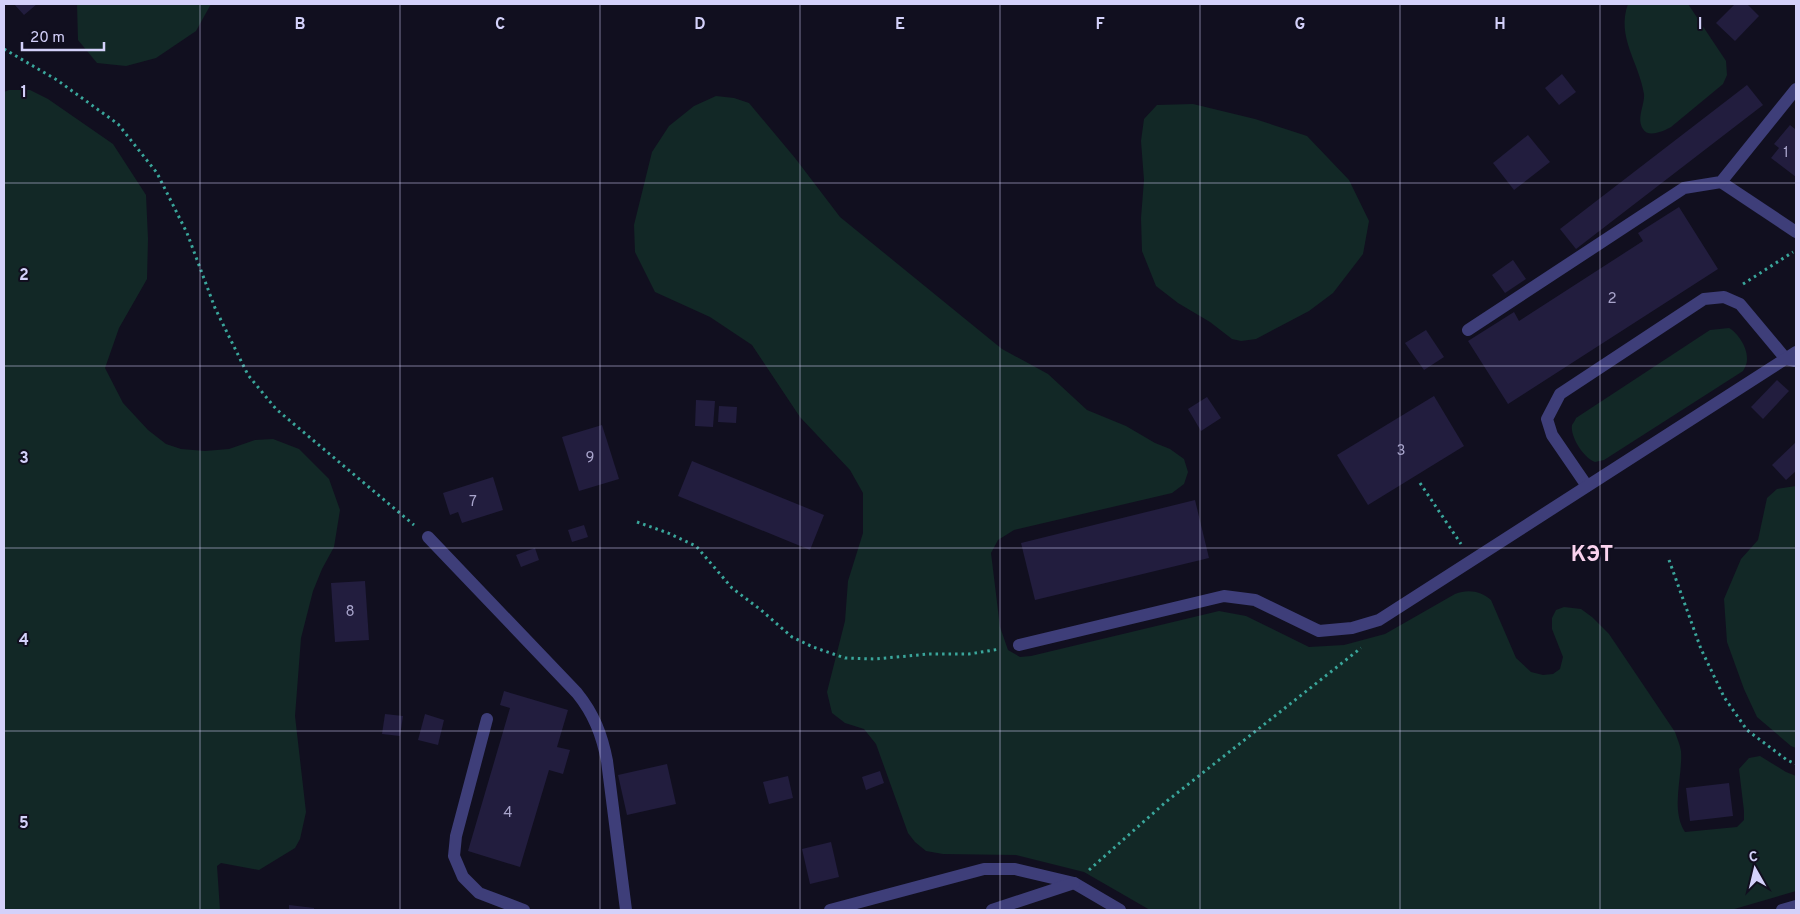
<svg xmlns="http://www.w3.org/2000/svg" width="1800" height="914" viewBox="0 0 1800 914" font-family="Overpass,sans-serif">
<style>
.green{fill:#122826}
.building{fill:#221d3e}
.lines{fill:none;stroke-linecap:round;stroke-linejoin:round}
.path{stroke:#3aa69b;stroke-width:3;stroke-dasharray:2.5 4;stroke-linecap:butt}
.minor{stroke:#3e3e79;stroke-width:12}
.grid{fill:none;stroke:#d4d1fa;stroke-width:1;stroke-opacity:0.55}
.labels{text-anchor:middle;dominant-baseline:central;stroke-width:4;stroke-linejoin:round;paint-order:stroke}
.number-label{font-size:15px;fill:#a8a4cb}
.district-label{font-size:22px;font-weight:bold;fill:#fad3ee;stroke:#110f1f}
.grid-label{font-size:16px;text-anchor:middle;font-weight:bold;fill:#d4d1fa;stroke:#110f1f;stroke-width:4;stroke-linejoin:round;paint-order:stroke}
</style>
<rect width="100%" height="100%" fill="#110f1f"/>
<!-- green -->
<g class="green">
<polygon points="77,4 211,4 196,31 156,58 126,66 97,63 78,40"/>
<path d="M1628,4H1688L1726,61L1727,75L1723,84L1671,127C1664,131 1648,138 1643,129C1636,118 1645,105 1644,94C1639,62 1616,37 1628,4Z"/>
<polygon points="9,90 30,90 48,99 113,144 146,195 148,239 147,279 119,328 105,368 123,403 148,430 166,444 181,449 205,451 229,449 255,440 273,439 299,449 329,479 340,510 334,547 322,569 313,591 301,638 295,716 306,812 300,839 295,848 259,870 221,863 217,866 220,910 4,910 4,92"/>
<path d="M716,96L734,98L749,103L795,158L840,217L1002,349L1048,374L1087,410L1126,426L1155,443L1170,449L1184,459L1188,472L1184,484L1172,493L1014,530L998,540L991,553L1000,627L1008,650L1020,657L1031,656L1219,611L1246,616L1309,647L1344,645L1385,634L1455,594C1468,589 1481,591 1491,600L1516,658L1531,672L1543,675L1553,674L1560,669L1563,657L1552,629V618L1556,610L1564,607L1581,609L1592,617L1609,634L1675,732C1677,738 1680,745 1681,751C1683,776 1670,809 1685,832L1737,827L1744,820V811L1739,769L1749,758L1760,756L1786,772L1796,776V891L1731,910H1150L1084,872L1016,855L943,854L926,851L915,842L908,833L876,744L864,729L845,723L832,713L827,692L845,621L848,581L863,533V493L850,470L800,417L752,345L710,317L655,292L635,252L634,225L652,152L669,126L694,106Z"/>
<polygon points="1193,104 1255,119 1307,136 1349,180 1369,221 1363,254 1333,293 1309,311 1256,339 1241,341 1232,339 1210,322 1178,303 1156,286 1142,251 1141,218 1144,180 1141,141 1144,119 1157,105"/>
<path d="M1729,328C1738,333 1748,348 1747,360C1747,364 1745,367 1743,371L1604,460L1595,462C1584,458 1570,437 1572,425C1572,425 1576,419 1576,418L1710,330Z"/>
<polygon points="1796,486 1796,748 1791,746 1757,717 1744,689 1727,642 1724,599 1741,559 1758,540 1767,498 1777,489"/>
</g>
<!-- building -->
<g class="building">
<polygon points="14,4 37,4 24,15"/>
<polygon points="1735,4 1747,4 1759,16 1735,41 1716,23"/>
<polygon points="1562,74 1576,92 1559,105 1545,88"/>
<polygon points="1747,85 1763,105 1576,249 1560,229"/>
<polygon points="1790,125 1795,129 1796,128 1796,177 1771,158 1779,148 1774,144"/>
<polygon points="1528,135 1550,162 1514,190 1493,163"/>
<polygon points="1679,207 1718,269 1508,404 1468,341 1514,312 1519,321 1643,241 1638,233"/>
<polygon points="1513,260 1526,279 1505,293 1492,275"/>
<polygon points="1426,330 1444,357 1424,370 1405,343"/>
<polygon points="1777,380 1789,391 1763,419 1751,407"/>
<polygon points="1434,396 1464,446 1368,505 1337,455"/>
<polygon points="1207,397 1221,418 1201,431 1188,409"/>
<polygon points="696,400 715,401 713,427 695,426"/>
<polygon points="719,406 737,407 736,423 718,422"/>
<polygon points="602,425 619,479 579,491 562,437"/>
<polygon points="1796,442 1796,471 1786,480 1772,465"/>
<polygon points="692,461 824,515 810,550 678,496"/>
<polygon points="493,477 503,510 462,523 458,512 450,515 443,493"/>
<polygon points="1195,500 1209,558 1035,600 1021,543"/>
<polygon points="584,525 588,537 572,542 568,530"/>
<polygon points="535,548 539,560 521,567 516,555"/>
<polygon points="365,581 369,640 335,642 331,583"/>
<polygon points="504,691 568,710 557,747 570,750 563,774 549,770 520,867 468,851 510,708 500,705"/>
<polygon points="385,714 403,716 400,736 382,734"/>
<polygon points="425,714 444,720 438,745 418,740"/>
<polygon points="667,764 676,804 627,815 618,775"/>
<polygon points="880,771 884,783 866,790 862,777"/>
<polygon points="788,776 793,798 769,804 763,782"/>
<polygon points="1729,783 1733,816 1690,821 1686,788"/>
<polygon points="831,842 839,877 810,884 802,849"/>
<polygon points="289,905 314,908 314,910 289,910"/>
</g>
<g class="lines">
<!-- path -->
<g class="path">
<polyline points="4,49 57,80 118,124 157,173 187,233 215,308 248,375 276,409 414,525"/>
<polyline points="1743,284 1793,252"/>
<polyline points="1420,483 1461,544"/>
<polyline points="637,522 668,533 696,546 732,588 761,610 792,637 813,647 845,658 875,659 929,654 969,654 1000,649"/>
<polyline points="1669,560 1701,649 1724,697 1747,730 1787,760 1796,764"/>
<polyline points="1089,870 1167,801 1361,648"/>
</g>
<!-- minor -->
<g class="minor">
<polyline points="1721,182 1796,232"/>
<polyline points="1468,330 1684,188 1721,182 1796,89"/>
<polyline points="1587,486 1552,435 1547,419 1560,394 1704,299 1724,297 1740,304 1786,359 1794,361"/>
<path d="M428,537L577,693C594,714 602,735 607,761L626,910"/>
<polyline points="1019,645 1224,596 1255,600 1319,631 1352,628 1379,620 1796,352"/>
<polyline points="487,719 456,836 454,856 463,877 479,893 524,910"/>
<polyline points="830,910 984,869 1015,869 1074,883 1120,910"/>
<polyline points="992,910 1074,883"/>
<polyline points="1782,910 1796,906"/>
</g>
</g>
<!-- grid -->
<path class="grid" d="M200,4V910M400,4V910M600,4V910M800,4V910M1000,4V910M1200,4V910M1400,4V910M1600,4V910M4,183H1796M4,366H1796M4,548H1796M4,731H1796"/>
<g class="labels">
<!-- number labels -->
<g class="number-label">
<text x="1786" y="153">1</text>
<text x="1612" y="299">2</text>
<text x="1401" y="451">3</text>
<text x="590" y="458">9</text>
<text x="473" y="502">7</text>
<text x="350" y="612">8</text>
<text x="508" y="813">4</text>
</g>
<!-- district labels -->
<g class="district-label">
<text x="1592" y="555">КЭТ</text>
</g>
</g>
<g class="grid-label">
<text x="300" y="29">B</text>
<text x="500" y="29">C</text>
<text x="700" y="29">D</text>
<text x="900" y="29">E</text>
<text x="1100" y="29">F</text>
<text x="1300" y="29">G</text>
<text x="1500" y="29">H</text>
<text x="1700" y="29">I</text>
<text x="24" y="97">1</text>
<text x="24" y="280">2</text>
<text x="24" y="463">3</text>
<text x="24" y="645">4</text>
<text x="24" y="828">5</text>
</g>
<!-- border -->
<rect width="1800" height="914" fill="none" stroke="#d4d1fa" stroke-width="10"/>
<!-- north arrow -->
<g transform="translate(1755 869) rotate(352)" stroke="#110f1f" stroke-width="4" paint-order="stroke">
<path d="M0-4L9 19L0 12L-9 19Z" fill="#d4d1fa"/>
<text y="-8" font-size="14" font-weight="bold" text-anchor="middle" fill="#d4d1fa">С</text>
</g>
<!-- scale -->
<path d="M22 42v8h82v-8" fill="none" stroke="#d4d1fa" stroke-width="2.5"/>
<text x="30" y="42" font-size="15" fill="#d4d1fa" stroke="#110f1f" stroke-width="4" paint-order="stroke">20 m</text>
</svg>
